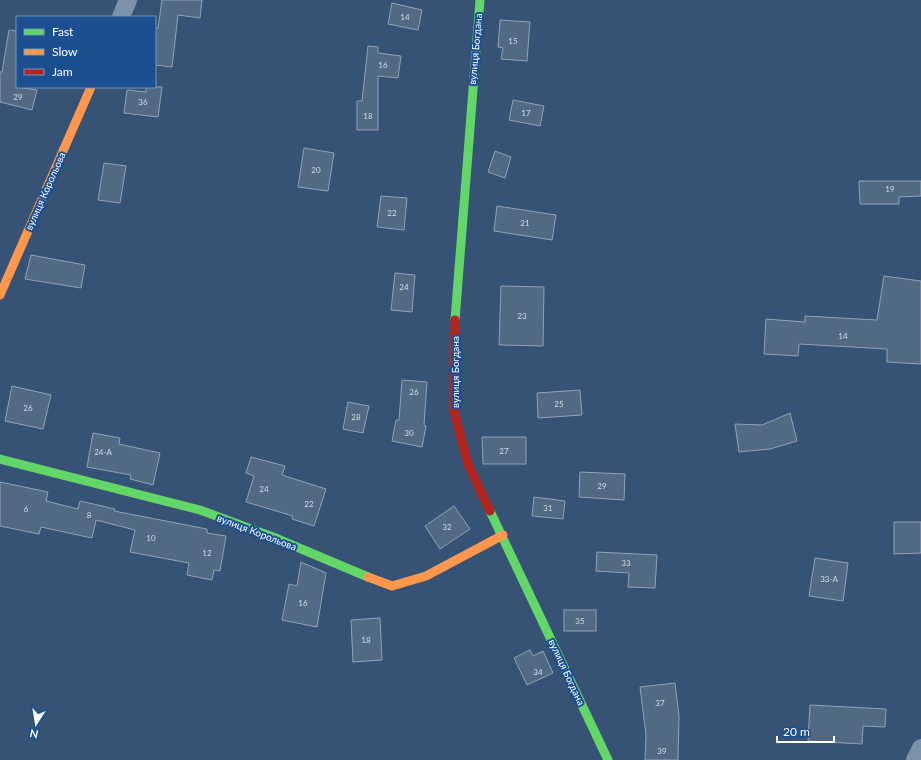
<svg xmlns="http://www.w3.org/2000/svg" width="921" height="760" viewBox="0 0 921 760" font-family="Lato,sans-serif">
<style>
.building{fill:#526984;stroke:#92a2b6}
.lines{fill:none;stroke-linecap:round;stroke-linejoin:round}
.street{stroke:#7d92a8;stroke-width:18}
.fast{stroke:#63d668;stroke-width:9}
.slow{stroke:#ff974d;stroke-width:9}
.jam{stroke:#b3261e;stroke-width:9}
.labels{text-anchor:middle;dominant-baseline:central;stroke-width:4;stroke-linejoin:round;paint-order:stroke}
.number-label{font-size:8px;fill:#d4dae0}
.street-label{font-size:10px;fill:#fff;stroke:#1b4f8f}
</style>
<rect width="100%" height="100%" fill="#365274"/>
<!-- building -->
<g class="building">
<polygon points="162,0 202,0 200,18 178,15 172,67 155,65 155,28 158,28"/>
<polygon points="392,3 422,10 418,30 388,24"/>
<polygon points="500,20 530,22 527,61 501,59 503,48 498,47"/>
<polygon points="9,30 17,31 17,87 37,90 32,110 0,102 0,72 2,72"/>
<polygon points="368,46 378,47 378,53 401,56 398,78 378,76 378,130 357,130 357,101 362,101"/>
<polygon points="146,87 162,87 158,117 124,113 127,90 146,92"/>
<polygon points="513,100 544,106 540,126 509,120"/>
<polygon points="304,148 334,153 328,191 298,187"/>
<polygon points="495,151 511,157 505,178 488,172"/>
<polygon points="104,163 126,166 120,203 98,200"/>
<polygon points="859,181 921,181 921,196 899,197 899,204 860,204"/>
<polygon points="381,196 407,198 404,230 377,227"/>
<polygon points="497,206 556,215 552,240 494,231"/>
<polygon points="31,255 85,265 81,288 25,279"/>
<polygon points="395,273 415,275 412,312 391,310"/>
<polygon points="884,276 921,281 921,364 887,362 887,349 799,344 798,356 764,354 766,319 805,322 805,316 877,320"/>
<polygon points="501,286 544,287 543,346 499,345"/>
<polygon points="402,380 427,382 424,425 426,426 422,447 392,441 396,420 399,420"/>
<polygon points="12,386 51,395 43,429 5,421"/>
<polygon points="580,390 582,415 538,418 537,393"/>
<polygon points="348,402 369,406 363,433 343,429"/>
<polygon points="790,413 797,441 770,449 739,452 735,424 762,425"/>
<polygon points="93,433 120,438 119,444 160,453 153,485 130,479 131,475 87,467"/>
<polygon points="482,437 526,437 526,464 483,464"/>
<polygon points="251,457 285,466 282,475 326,489 314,526 292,519 293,516 246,502 254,476 246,473"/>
<polygon points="580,472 625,474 624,500 579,497"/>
<polygon points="0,482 48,492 46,501 78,509 80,501 115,509 114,511 207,529 207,533 226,536 220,571 214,570 212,580 187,575 189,563 130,552 135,530 96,520 92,538 41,527 39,534 0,526"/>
<polygon points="534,497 565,501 563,519 532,516"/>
<polygon points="454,506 470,529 440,549 425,526"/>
<polygon points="894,522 921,522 921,553 894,554"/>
<polygon points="597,552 657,555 655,588 628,587 629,573 596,571"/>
<polygon points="815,558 848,563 843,601 809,596"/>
<polygon points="301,562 326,573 317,627 282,620 289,584 297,586"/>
<rect x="564" y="610" width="32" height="21"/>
<polygon points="380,618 382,660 353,662 351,620"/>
<polygon points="530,650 533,656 543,651 553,673 527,685 514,658"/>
<polygon points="675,683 679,716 678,760 645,760 646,735 640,687"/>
<polygon points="810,705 886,709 885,727 863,726 862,744 808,741"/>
</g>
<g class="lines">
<!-- street -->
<g class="street">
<polyline points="121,17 128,0"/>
<polyline points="915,760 921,748"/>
</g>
<!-- fast -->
<g class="fast">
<polyline points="455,320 480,0"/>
<polyline points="0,459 200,510 273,537 368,577"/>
<polyline points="490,511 608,760"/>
</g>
<!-- slow -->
<g class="slow">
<polyline points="0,295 91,87"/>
<polyline points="368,577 392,586 426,576 503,535"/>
</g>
<!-- jam -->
<polyline class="jam" points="455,320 454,411 468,464 490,511"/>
</g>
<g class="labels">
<!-- number labels -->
<g class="number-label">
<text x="405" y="17">14</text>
<text x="513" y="41">15</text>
<text x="383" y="65">16</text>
<text x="18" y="97">29</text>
<text x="143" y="102">36</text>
<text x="526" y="113">17</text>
<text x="368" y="116">18</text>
<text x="316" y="170">20</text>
<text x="890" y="189">19</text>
<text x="392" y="213">22</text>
<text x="525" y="223">21</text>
<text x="404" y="287">24</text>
<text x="522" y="316">23</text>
<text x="843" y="336">14</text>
<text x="414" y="392">26</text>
<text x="559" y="404">25</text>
<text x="28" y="408">26</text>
<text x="356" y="417">28</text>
<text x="409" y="433">30</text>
<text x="504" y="451">27</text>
<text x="103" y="452">24-А</text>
<text x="602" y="486">29</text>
<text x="264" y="489">24</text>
<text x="309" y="504">22</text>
<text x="548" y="508">31</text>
<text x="26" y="509">6</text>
<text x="89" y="515">8</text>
<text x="447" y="527">32</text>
<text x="151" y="538">10</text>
<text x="207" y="553">12</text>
<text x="626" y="563">33</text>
<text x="829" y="579">33-А</text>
<text x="303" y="603">16</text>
<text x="580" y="621">35</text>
<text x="366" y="640">18</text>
<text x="538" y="672">34</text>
<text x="660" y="703">37</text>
<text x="662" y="751">39</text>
</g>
<!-- street labels -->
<g class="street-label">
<text transform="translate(475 49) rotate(-85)">вулиця Богдана</text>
<text transform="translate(45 191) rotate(-66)">вулиця Корольова</text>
<text transform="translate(455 372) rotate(-90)">вулиця Богдана</text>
<text transform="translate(257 532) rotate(21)">вулиця Корольова</text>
<text transform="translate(567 672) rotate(65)">вулиця Богдана</text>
</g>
</g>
<!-- legend -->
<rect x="16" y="16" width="140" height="72" fill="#1b4f8f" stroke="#7695bc"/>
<rect x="24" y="29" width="20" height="6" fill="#63d668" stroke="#7695bc"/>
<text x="52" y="36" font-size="12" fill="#ffffff">Fast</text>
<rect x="24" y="49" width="20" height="6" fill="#ff974d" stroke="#7695bc"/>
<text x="52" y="56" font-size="12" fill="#ffffff">Slow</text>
<rect x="24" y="69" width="20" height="6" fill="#b3261e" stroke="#7695bc"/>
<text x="52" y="76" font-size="12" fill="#ffffff">Jam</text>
<!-- north arrow -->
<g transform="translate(36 724) rotate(192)" stroke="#1b4f8f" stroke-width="3" paint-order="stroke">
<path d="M0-3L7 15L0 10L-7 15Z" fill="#ffffff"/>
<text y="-6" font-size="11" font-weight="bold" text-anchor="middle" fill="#ffffff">N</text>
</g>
<!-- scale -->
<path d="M777 736v6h57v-6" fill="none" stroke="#ffffff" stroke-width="2"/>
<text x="783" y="736" font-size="12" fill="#ffffff" stroke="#1b4f8f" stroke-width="3" paint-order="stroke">20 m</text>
</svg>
